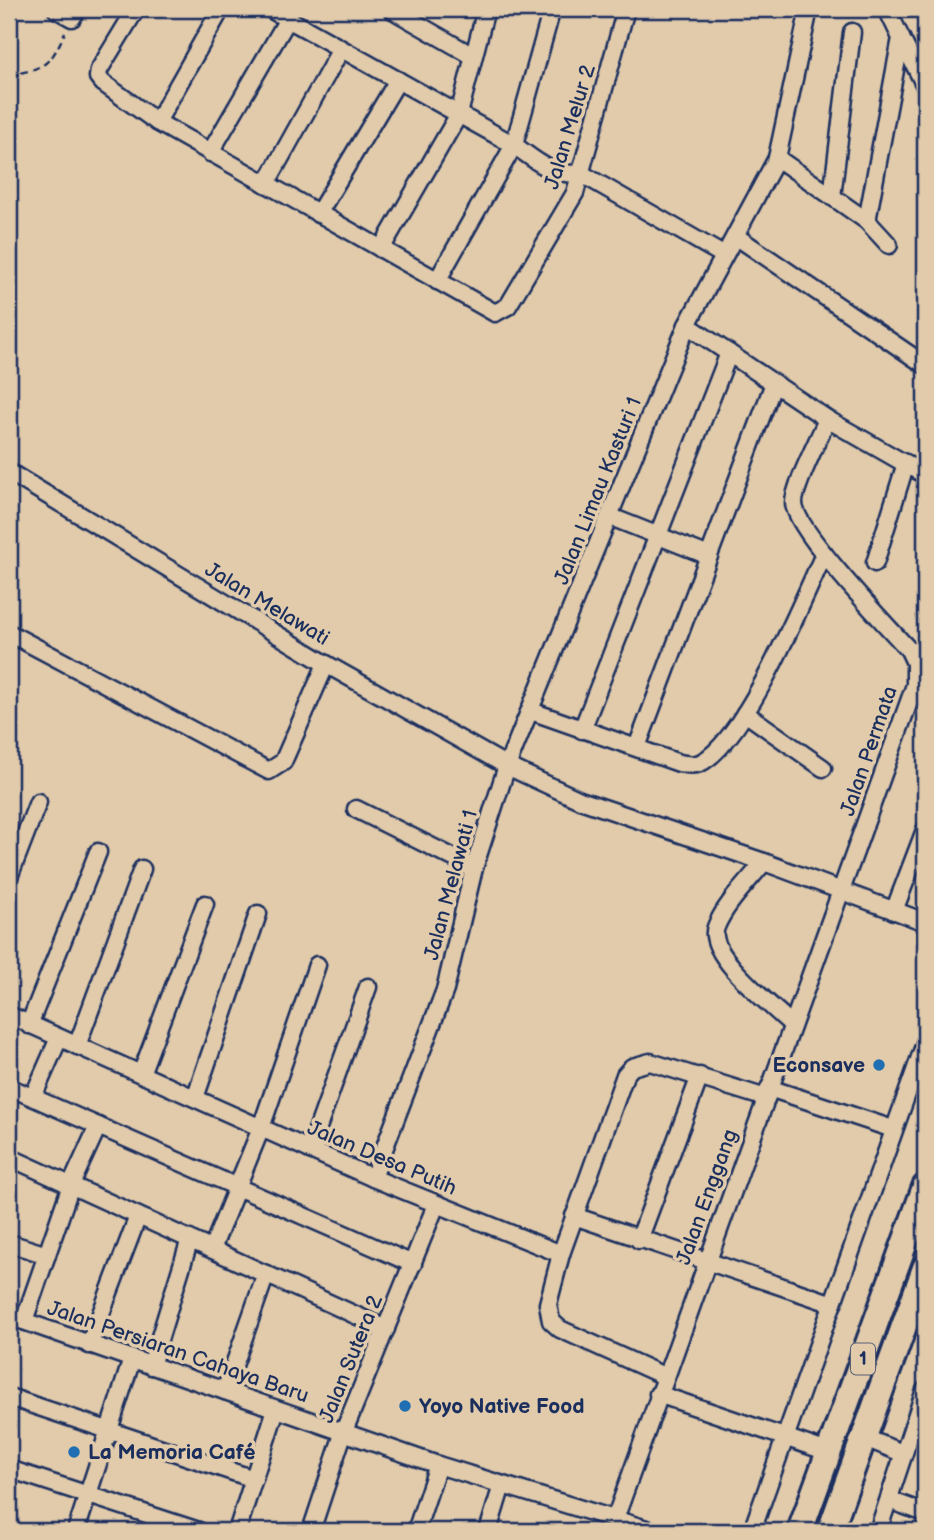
<svg xmlns="http://www.w3.org/2000/svg" width="934" height="1540" viewBox="0 0 934 1540" font-family="'Balsamiq Sans',sans-serif">
<style>
.lines{fill:none;stroke-linecap:round;stroke-linejoin:round}
.minor-casing{stroke:#1b2f5e;stroke-width:21}
.highway-casing{stroke:#1b2f5e;stroke-width:30}
.path{stroke:#1b2f5e;stroke-width:2.5;stroke-dasharray:7 5;stroke-linecap:butt}
.minor{stroke:#e1cbab;stroke-width:16}
.highway{stroke:#e1cbab;stroke-width:24}
.poi-dot{fill:#1f6fb2;stroke:#e1cbab;stroke-width:2.5}
.labels{text-anchor:middle;dominant-baseline:central;stroke-width:7;stroke-linejoin:round;paint-order:stroke}
.shield{fill:#e1cbab;stroke:#565e75;stroke-width:2}
.shield-label{font-size:19px;font-weight:bold;fill:#1b2f5e}
.street-label{font-size:21px;fill:#1b2f5e;stroke:#e1cbab}
.poi-label{font-size:21px;font-weight:bold;fill:#1b2f5e;stroke:#e1cbab;text-anchor:start}
</style>
<rect width="100%" height="100%" fill="#e1cbab"/>
<filter id="ink" filterUnits="userSpaceOnUse"><feTurbulence type="fractalNoise" baseFrequency=".0143" numOctaves="2"/><feDisplacementMap in="SourceGraphic" scale="14" xChannelSelector="R" yChannelSelector="G"/><feConvolveMatrix kernelMatrix="1 2 1 2 8 2 1 2 1" color-interpolation-filters="sRGB"/></filter>
<g filter="url(#ink)">
<g class="lines">
<!-- minor casing -->
<g class="minor-casing">
<g id="minor">
<polyline points="56,9 72,18 77,9"/>
<polyline points="136,9 99,70 98,77 103,83 157,122 495,313 508,306 575,193 626,9"/>
<path d="M270,9L514,145C539,163 550,175 582,174L723,255"/>
<polyline points="391,9 473,56"/>
<polyline points="901,38 925,86"/>
<polyline points="157,122 221,9"/>
<polyline points="210,153 288,19"/>
<polyline points="777,158 867,221 889,245"/>
<polyline points="266,184 341,49"/>
<polyline points="832,197 852,32"/>
<polyline points="318,214 398,80"/>
<polyline points="867,221 901,38 887,9"/>
<polyline points="737,237 925,365"/>
<polyline points="381,249 459,114 486,9"/>
<polyline points="437,281 514,145 552,9"/>
<polyline points="687,325 827,419 925,475"/>
<polyline points="9,472 326,664 507,766 580,800 764,862 925,922"/>
<polyline points="611,517 709,556"/>
<polyline points="875,563 906,463"/>
<polyline points="9,633 269,771 283,762 326,664"/>
<path d="M531,711L679,763C686,764 693,766 700,763C744,743 803,600 824,554"/>
<polyline points="745,713 823,768"/>
<polyline points="582,730 729,353"/>
<polyline points="637,747 774,383"/>
<polyline points="356,809 474,868"/>
<path d="M764,862C748,882 725,904 716,927C705,954 773,1006 792,1025"/>
<polyline points="9,877 38,802"/>
<polyline points="894,911 925,830"/>
<polyline points="9,1015 373,1178 561,1254 548,1304 551,1321 560,1329 664,1376"/>
<polyline points="29,1025 98,852"/>
<polyline points="77,1046 142,869"/>
<polyline points="141,1074 205,904"/>
<polyline points="9,1087 413,1264"/>
<polyline points="769,1088 893,1129"/>
<polyline points="33,1097 59,1038"/>
<polyline points="195,1098 258,914"/>
<polyline points="310,1150 368,987"/>
<polyline points="9,1157 386,1329"/>
<polyline points="373,1178 445,990 474,868 507,766 687,325 777,158 809,9"/>
<polyline points="574,1216 833,1304"/>
<polyline points="639,1240 700,1076"/>
<polyline points="9,1243 47,1255"/>
<polyline points="212,1249 261,1128 317,965"/>
<polyline points="561,1254 625,1075 632,1067 650,1062 766,1098"/>
<polyline points="9,1316 438,1465 653,1531"/>
<polyline points="24,1321 71,1185 98,1126"/>
<polyline points="89,1345 138,1216"/>
<polyline points="151,1366 190,1239"/>
<polyline points="225,1391 266,1274"/>
<polyline points="658,1394 828,1452"/>
<polyline points="9,1397 254,1479"/>
<polyline points="863,1437 902,1453"/>
<polyline points="9,1469 199,1531"/>
<polyline points="889,1500 925,1513"/>
<path d="M615,1519L915,685V663L909,650C888,627 794,529 794,503C794,486 820,437 827,419"/>
<polyline points="76,1531 132,1359"/>
<polyline points="237,1531 276,1409"/>
<polyline points="311,1531 344,1431 436,1205"/>
<polyline points="416,1531 438,1465"/>
<polyline points="488,1531 502,1485"/>
<polyline points="752,1531 925,1043"/>
<polyline points="878,1531 925,1390"/>
</g>
</g>
<!-- highway casing -->
<g class="highway-casing">
<g id="highway">
<polyline points="800,1531 925,1187"/>
<polyline points="830,1531 925,1268"/>
</g>
</g>
<!-- path -->
<path class="path" d="M9,75C44,69 51,65 65,32"/>
<!-- minor -->
<use href="#minor" class="minor"/>
<!-- highway -->
<use href="#highway" class="highway"/>
</g>
</g>
<!-- markers -->
<g class="poi-dot">
<circle cx="879" cy="1065" r="7"/>
<circle cx="405" cy="1406" r="7"/>
<circle cx="74" cy="1452" r="7"/>
</g>
<g class="labels">
<!-- shield labels -->
<rect class="shield" x="851" y="1343.5" width="24" height="31" rx="5"/>
<g class="shield-label">
<text x="863" y="1359">1</text>
</g>
<!-- street labels -->
<g class="street-label">
<text transform="translate(570 127) rotate(-73)">Jalan Melur 2</text>
<text transform="translate(598 491) rotate(-68)">Jalan Limau Kasturi 1</text>
<text transform="translate(267 604) rotate(31)">Jalan Melawati</text>
<text transform="translate(869 751) rotate(-71)">Jalan Permata</text>
<text transform="translate(451 885) rotate(-75)">Jalan Melawati 1</text>
<text transform="translate(382 1158) rotate(23)">Jalan Desa Putih</text>
<text transform="translate(707 1197) rotate(-70)">Jalan Enggang</text>
<text transform="translate(178 1352) rotate(19)">Jalan Persiaran Cahaya Baru</text>
<text transform="translate(351 1359) rotate(-68)">Jalan Sutera 2</text>
</g>
<!-- poi labels -->
<g class="poi-label">
<text x="865" y="1065" text-anchor="end">Econsave</text>
<text x="419" y="1406">Yoyo Native Food</text>
<text x="88" y="1452">La Memoria Café</text>
</g>
</g>
<!-- margin -->
<rect width="934" height="1540" fill="none" stroke="#e1cbab" stroke-width="35"/>
<rect x="18" y="18" width="899" height="1505" fill="none" stroke="#1b2f5e" stroke-width="2.5" filter="url(#ink)"/>
</svg>
